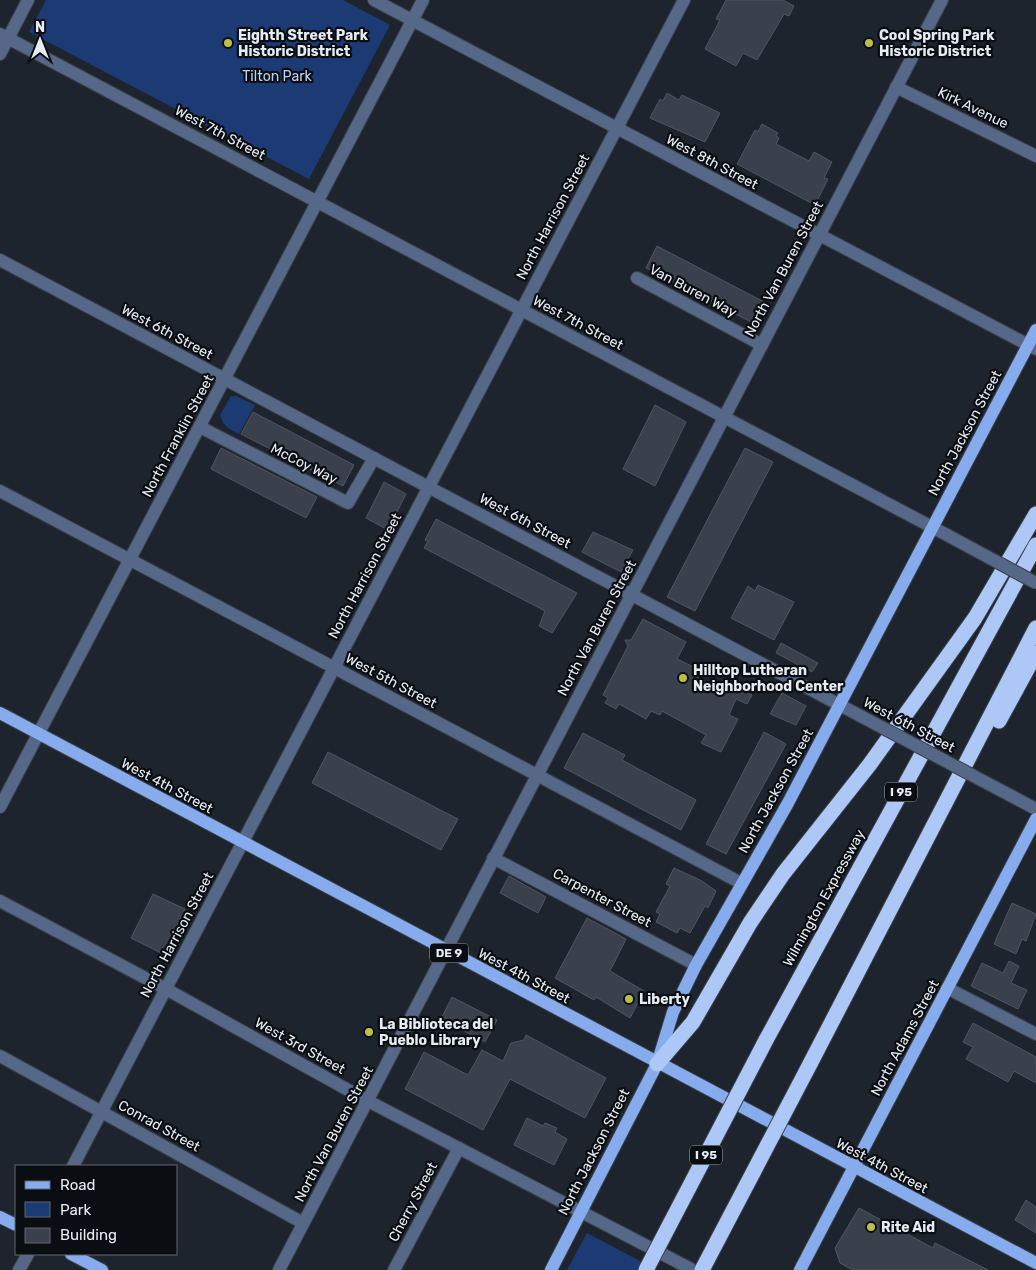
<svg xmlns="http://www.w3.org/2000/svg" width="1036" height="1270" viewBox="0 0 1036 1270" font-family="Rubik,sans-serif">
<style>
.green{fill:#1c3b75}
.building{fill:#3a414d;stroke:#4f5662}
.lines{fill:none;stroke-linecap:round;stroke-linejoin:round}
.minor-casing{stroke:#3a4049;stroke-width:14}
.primary-casing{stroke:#3a4049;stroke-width:14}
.motorway-casing{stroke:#3a4049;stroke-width:17}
.minor{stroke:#566888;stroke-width:12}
.primary{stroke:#87acee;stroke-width:12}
.motorway{stroke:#adc8f7;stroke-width:15}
.minor-bridge-casing{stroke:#3a4049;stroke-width:14;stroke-linecap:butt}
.motorway-bridge-casing{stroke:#3a4049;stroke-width:17;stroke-linecap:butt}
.minor-bridge{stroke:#566888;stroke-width:12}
.motorway-bridge{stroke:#adc8f7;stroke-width:15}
.poi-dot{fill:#bbc044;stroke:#0a0d12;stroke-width:2}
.labels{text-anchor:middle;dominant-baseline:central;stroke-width:4.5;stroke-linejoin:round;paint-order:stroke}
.shield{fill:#0a0d12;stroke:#a5a8af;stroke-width:1}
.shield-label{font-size:12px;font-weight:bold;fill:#e7ebf2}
.poi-label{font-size:14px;font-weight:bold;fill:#e7ebf2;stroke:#0a0d12;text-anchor:start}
.park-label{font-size:14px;fill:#bad1f9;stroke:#0a0d12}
.street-label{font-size:14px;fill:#e7ebf2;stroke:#0a0d12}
</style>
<rect width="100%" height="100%" fill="#1e242e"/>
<!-- green -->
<g class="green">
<polygon points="46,0 343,0 390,25 309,179 29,32"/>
<path d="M231,396H236L255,405L239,434C230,429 223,427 220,415Z"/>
<polygon points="587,1233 657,1270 567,1270"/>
</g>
<!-- building -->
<g class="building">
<polygon points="726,0 783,0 794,6 789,16 784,14 757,60 743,53 736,66 705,49 720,20 716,19"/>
<polygon points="667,93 679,100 682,95 720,113 705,142 650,118 660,99 663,101"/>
<polygon points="762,124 778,133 776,136 779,138 776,144 809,161 814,152 832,162 824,178 828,179 815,205 737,164 755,130 758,132"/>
<polygon points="657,246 766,303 755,324 646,268"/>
<polygon points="655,405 686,422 655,486 623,469"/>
<polygon points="253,412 354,465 343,486 241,434"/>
<polygon points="221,448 317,497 306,518 211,469"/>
<polygon points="745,448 773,462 695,611 667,597"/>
<polygon points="384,482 406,494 388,530 366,518"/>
<polygon points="436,519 577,593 552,633 539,626 545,611 424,548 428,541 425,540"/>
<polygon points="593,532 633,550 621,572 582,552"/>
<polygon points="758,585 794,602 774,640 731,618 748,586 755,591"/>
<polygon points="643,619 686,642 677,659 698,669 695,676 719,689 723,680 752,695 747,704 736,699 729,715 738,719 721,752 701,743 706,735 662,711 660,715 651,711 646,719 619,704 616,709 605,703 608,698 603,695 628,646 625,640 631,640"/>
<polygon points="781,643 818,663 812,672 776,653"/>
<polygon points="782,693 806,706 796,725 770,714"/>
<polygon points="764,732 786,744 726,854 706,844"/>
<polygon points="583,733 625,755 622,760 696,800 681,830 564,768"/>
<polygon points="328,752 458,819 441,850 312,783"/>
<polygon points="674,868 702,881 716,891 708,908 705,906 690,933 680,928 677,933 656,922 660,914 656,912 670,886 666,884"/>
<polygon points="509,876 546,897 538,913 500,893"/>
<polygon points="153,894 185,909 163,954 131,938"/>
<polygon points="1012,903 1036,914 1026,941 1022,939 1016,954 994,944"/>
<polygon points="587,918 626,939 610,971 644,991 630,1018 596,997 594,1000 555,978"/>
<polygon points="1009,961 1019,966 1011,983 1027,990 1018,1009 971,986 982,963 1003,973"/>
<polygon points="452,997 497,1020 485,1042 441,1019"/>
<polygon points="973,1023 1036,1057 1036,1083 1014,1071 1008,1082 966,1059 973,1047 963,1042"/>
<polygon points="526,1035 606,1078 585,1118 510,1079 483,1130 405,1089 424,1052 468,1075 482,1050 503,1061 511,1043 524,1040"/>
<polygon points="527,1118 543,1126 545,1123 557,1128 555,1132 567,1139 554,1165 514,1145"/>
<polygon points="1026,1200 1036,1207 1036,1233 1015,1220"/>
<polygon points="859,1208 933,1248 935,1243 988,1270 853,1270 840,1263 835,1248"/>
</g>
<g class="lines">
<!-- minor casing -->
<g class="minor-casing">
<g id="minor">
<polyline points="374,0 1036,349"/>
<polyline points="0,34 947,535"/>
<polyline points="0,54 28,0"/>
<polyline points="896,87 1036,156"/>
<polyline points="0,260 853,712"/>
<polyline points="637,278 762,345"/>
<polyline points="200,427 348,503 374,458"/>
<polyline points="0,491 741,883"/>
<polyline points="1000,790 1036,809"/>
<polyline points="0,807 423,0"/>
<polyline points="493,858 696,965"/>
<polyline points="0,901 166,989 368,1101 693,1270"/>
<polyline points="947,988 1036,1034"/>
<polyline points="0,1056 303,1223"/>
<polyline points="73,1166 684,0"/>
<polyline points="19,1270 28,1254"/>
<polyline points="279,1270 942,0"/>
<polyline points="394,1270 459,1148"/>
</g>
</g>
<!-- primary casing -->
<g class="primary-casing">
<g id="primary">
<polyline points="0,713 1036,1263"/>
<polyline points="0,1217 16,1225"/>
<polyline points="71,1254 102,1270"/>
<polyline points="551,1270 657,1064 673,1012 696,965 788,803 1036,330"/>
<polyline points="800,1270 1036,819"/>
</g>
</g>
<!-- motorway casing -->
<g class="motorway-casing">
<g id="motorway">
<polyline points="999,721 1036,653"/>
<polyline points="766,1040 1036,545"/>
<polyline points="657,1064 693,1022 750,923 783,874 870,764 975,618 1036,514"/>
<polyline points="810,1064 1036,628"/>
</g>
</g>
<!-- minor -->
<use href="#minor" class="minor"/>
<!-- primary -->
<use href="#primary" class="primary"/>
<!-- motorway -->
<use href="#motorway" class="motorway"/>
<!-- minor-bridge casing -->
<g class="minor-bridge-casing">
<g id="minor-bridge">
<polyline points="947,535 1036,583"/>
<polyline points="853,712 1000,790"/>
</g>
</g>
<!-- motorway-bridge casing -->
<g class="motorway-bridge-casing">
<g id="motorway-bridge">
<polyline points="646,1270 766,1040"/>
<polyline points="702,1270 810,1064"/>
</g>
</g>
<!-- minor-bridge -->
<use href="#minor-bridge" class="minor-bridge"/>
<!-- motorway-bridge -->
<use href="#motorway-bridge" class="motorway-bridge"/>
</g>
<!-- markers -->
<g class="poi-dot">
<circle cx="228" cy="43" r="5"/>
<circle cx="869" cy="43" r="5"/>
<circle cx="683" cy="678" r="5"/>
<circle cx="629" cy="999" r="5"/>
<circle cx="369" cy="1032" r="5"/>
<circle cx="871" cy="1227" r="5"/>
</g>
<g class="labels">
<!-- shield labels -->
<g class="shield">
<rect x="885" y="782.5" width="32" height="19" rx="4"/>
<rect x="430" y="943.5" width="38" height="19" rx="4"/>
<rect x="690" y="1145.5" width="32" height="19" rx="4"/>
</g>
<g class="shield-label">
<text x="901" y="792">I 95</text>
<text x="449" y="953">DE 9</text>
<text x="706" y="1155">I 95</text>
</g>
<!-- poi labels -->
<g class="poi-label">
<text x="238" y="35">Eighth Street Park<tspan x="238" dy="16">Historic District</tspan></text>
<text x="879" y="35">Cool Spring Park<tspan x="879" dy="16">Historic District</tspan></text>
<text x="693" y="670">Hilltop Lutheran<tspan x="693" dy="16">Neighborhood Center</tspan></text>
<text x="639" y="999">Liberty</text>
<text x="379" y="1024">La Biblioteca del<tspan x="379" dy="16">Pueblo Library</tspan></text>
<text x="881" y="1227">Rite Aid</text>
</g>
<!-- park labels -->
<g class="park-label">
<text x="277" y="76">Tilton Park</text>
</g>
<!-- street labels -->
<g class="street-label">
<text transform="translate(973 108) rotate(26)">Kirk Avenue</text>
<text transform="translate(220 133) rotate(28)">West 7th Street</text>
<text transform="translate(712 162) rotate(28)">West 8th Street</text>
<text transform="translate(553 217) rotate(-62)">North Harrison Street</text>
<text transform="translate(784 269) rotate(-62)">North Van Buren Street</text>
<text transform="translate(693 291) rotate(28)">Van Buren Way</text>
<text transform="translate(578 323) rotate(28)">West 7th Street</text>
<text transform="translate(167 332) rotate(28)">West 6th Street</text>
<text transform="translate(965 433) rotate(-62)">North Jackson Street</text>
<text transform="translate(178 436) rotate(-62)">North Franklin Street</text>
<text transform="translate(304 464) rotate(27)">McCoy Way</text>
<text transform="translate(525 521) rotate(28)">West 6th Street</text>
<text transform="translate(365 576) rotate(-62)">North Harrison Street</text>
<text transform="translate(597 628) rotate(-62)">North Van Buren Street</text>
<text transform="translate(391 681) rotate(28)">West 5th Street</text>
<text transform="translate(909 725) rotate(28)">West 6th Street</text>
<text transform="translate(167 786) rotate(28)">West 4th Street</text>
<text transform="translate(776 791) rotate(-61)">North Jackson Street</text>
<text transform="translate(602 898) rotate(28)">Carpenter Street</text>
<text transform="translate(824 898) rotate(-61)">Wilmington Expressway</text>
<text transform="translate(177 935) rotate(-62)">North Harrison Street</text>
<text transform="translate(524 976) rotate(28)">West 4th Street</text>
<text transform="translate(905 1038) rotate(-62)">North Adams Street</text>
<text transform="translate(300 1046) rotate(29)">West 3rd Street</text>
<text transform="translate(159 1126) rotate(29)">Conrad Street</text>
<text transform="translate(334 1134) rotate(-62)">North Van Buren Street</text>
<text transform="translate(594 1152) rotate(-63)">North Jackson Street</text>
<text transform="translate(882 1166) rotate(28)">West 4th Street</text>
<text transform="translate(413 1202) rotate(-62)">Cherry Street</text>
</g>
</g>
<!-- legend -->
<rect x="15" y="1165" width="162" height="90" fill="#0a0d12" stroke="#62666c"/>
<rect x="25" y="1181" width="25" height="8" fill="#87acee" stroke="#62666c"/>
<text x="60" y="1190" font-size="15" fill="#e7ebf2">Road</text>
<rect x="25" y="1202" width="25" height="15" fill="#1c3b75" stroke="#62666c"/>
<text x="60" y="1215" font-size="15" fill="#e7ebf2">Park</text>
<rect x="25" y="1228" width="25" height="15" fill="#3a414d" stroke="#62666c"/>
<text x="60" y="1240" font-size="15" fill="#e7ebf2">Building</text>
<!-- north arrow -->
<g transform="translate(40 40)" stroke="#0a0d12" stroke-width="4" paint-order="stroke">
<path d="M0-4L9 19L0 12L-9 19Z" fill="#e7ebf2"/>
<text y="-8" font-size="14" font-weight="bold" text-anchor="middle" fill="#e7ebf2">N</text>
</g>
</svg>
